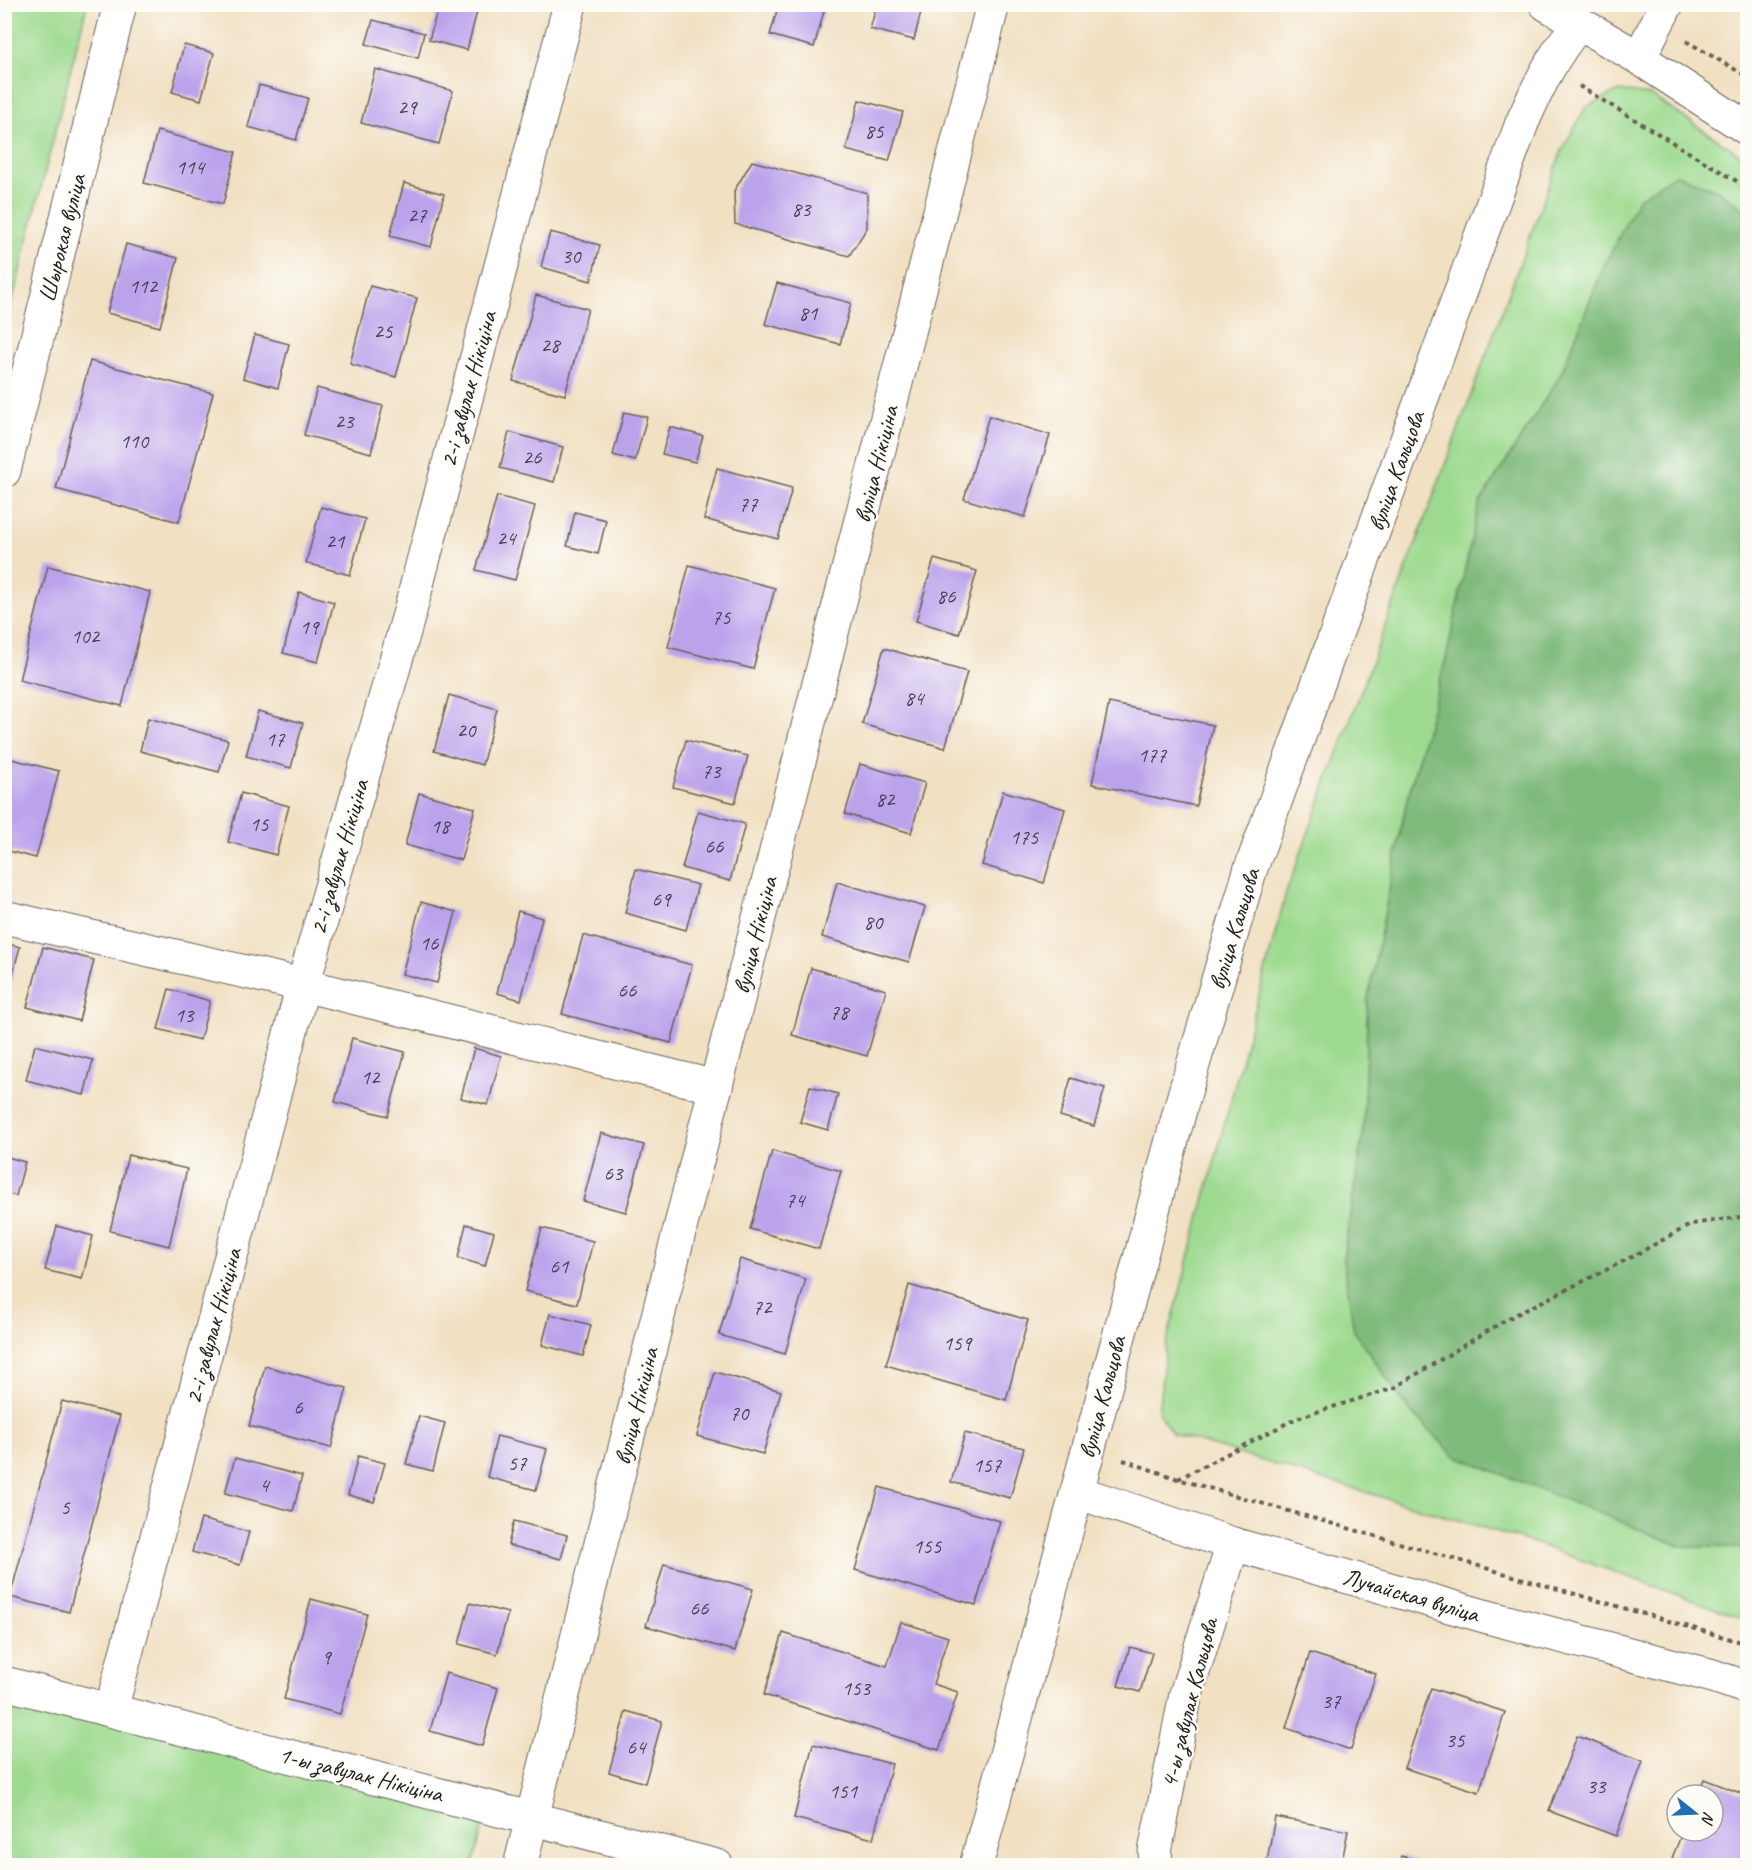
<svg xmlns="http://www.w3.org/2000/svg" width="1752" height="1870" viewBox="0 0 1752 1870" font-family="Caveat,sans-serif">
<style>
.green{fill:#9dda8f;stroke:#5c7b56;stroke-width:1.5}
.forest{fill:#7eba7a;stroke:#4d6b4b;stroke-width:1.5}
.building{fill:#bba3ec}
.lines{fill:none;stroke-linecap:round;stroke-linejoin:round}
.street-casing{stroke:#676156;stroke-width:35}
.path{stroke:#676156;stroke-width:4;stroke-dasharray:4.5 4.5;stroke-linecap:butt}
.street{stroke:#fff;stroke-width:33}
.labels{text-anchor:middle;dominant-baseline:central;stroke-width:5;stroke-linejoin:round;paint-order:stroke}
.number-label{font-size:21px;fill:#443e50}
.street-label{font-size:24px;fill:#1c1c1c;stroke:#fdfcf7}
</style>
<rect width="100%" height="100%" fill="#fdfcf7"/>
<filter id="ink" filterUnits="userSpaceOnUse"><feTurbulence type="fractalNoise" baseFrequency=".0167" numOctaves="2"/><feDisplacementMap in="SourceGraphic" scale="12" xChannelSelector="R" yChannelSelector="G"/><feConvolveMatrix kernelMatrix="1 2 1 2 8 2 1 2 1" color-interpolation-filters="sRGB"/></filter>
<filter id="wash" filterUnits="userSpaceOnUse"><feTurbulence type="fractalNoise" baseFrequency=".008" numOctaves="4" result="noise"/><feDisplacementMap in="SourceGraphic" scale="24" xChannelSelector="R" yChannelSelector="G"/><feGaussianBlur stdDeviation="1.35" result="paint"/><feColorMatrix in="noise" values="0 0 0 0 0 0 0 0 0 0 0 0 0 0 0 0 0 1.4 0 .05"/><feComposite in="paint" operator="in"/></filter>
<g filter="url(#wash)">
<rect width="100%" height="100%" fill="#f1e0c2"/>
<!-- green -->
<g class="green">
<polygon points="5,4 87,5 5,330 4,5"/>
<polygon points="1619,91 1650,95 1747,159 1747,211 1717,190 1604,266 1560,376 1479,504 1447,655 1406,804 1368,998 1363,1134 1343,1259 1681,1546 1747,1548 1747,1620 1534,1543 1173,1434 1158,1413 1166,1344 1286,893 1562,150 1586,107"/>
<polygon points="4,1689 481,1818 482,1830 473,1865 5,1865"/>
</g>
<!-- forest -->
<polygon class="forest" points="1675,174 1717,190 1747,211 1747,1548 1681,1546 1454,1455 1408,1409 1354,1331 1343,1259 1363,1134 1368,998 1406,804 1447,655 1479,504 1560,376 1604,266 1638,199"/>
<g id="blocks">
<!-- building -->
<g class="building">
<polygon points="439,4 479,4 467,50 429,40"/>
<polygon points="779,4 826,4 814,47 770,35"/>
<polygon points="877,4 923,4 914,40 870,29"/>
<polygon points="373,20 424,33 418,58 366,44"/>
<polygon points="184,45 214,53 201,100 172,92"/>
<polygon points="375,69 453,91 439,144 361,123"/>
<polygon points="259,85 308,98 296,140 248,127"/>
<polygon points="859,100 903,112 889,161 846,150"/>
<polygon points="157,131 236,152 223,204 144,183"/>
<polygon points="752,161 867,193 867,228 849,256 735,224 734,191"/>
<polygon points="404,183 444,194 431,247 390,236"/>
<polygon points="550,232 600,245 591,281 541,267"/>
<polygon points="126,244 178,258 160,327 107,313"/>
<polygon points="777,283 851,303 840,344 765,324"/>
<polygon points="370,286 417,298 396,377 350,364"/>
<polygon points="536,295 588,309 565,395 513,381"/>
<polygon points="255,335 289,344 278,388 243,378"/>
<polygon points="90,361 213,393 179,522 56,489"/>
<polygon points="317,388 383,406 371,453 304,435"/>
<polygon points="624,412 647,417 635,461 613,455"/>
<polygon points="989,416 1050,435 1025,517 964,499"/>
<polygon points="670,427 703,436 695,462 662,454"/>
<polygon points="509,432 563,447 554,482 500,468"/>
<polygon points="717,468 792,488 778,539 704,519"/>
<polygon points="497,496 535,506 515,580 476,570"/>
<polygon points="321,507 365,519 350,575 306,563"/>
<polygon points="575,512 606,520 598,554 567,546"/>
<polygon points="934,559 977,571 959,634 916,621"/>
<polygon points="689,565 775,588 753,669 668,647"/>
<polygon points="48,566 150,592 122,706 19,680"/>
<polygon points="299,592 334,602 318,662 283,653"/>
<polygon points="884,648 967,672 945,748 862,724"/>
<polygon points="449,695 497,709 482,765 434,751"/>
<polygon points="1109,703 1213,725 1196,806 1092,784"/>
<polygon points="258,711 303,723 291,768 246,756"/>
<polygon points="148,718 228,740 219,772 140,751"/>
<polygon points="686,740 748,756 735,803 673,787"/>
<polygon points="4,757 59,771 36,858 4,850"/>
<polygon points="860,764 925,783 911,833 845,814"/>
<polygon points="1003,791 1065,809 1044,883 982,865"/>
<polygon points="241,793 289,806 276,855 228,842"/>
<polygon points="419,793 475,808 461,860 405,845"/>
<polygon points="698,811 745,824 730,881 682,868"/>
<polygon points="636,869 698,885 686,930 625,913"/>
<polygon points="837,882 925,907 909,962 822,937"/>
<polygon points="421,902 456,912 437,983 402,974"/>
<polygon points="518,911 542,918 521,1000 497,993"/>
<polygon points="583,935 692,965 671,1043 562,1014"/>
<polygon points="4,943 20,947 5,1002 4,1002"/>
<polygon points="43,947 94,960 79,1021 27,1007"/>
<polygon points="811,968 886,990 867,1056 792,1035"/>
<polygon points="169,989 210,1001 200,1040 158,1029"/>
<polygon points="352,1038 405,1052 388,1116 335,1102"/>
<polygon points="35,1045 93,1060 84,1095 26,1080"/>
<polygon points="474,1048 501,1056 488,1105 461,1098"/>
<polygon points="1071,1078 1105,1088 1094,1126 1060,1116"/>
<polygon points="810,1086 838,1094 828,1130 800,1122"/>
<polygon points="601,1133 644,1145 626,1212 583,1201"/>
<polygon points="772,1151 841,1171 819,1249 750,1229"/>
<polygon points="128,1155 187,1169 169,1246 110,1231"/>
<polygon points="4,1156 25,1162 16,1196 4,1193"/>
<polygon points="466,1224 494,1232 485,1266 458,1258"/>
<polygon points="57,1226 93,1236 82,1279 45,1270"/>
<polygon points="542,1228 593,1241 577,1304 525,1291"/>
<polygon points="740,1259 806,1279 785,1354 719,1335"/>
<polygon points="909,1285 1028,1320 1006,1400 886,1365"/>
<polygon points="550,1314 591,1325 583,1356 542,1345"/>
<polygon points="265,1366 347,1388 331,1448 249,1426"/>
<polygon points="715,1372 781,1391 763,1454 697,1436"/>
<polygon points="62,1401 120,1416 69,1612 10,1597"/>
<polygon points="419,1416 445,1423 433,1471 406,1464"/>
<polygon points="965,1433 1024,1448 1010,1498 951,1482"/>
<polygon points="497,1436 547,1449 536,1490 487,1477"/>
<polygon points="358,1456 385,1463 374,1502 348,1495"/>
<polygon points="235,1458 302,1476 293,1511 225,1493"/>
<polygon points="879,1487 1000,1521 976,1605 855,1570"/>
<polygon points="201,1519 249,1532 240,1565 192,1552"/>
<polygon points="514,1521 567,1535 561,1559 508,1545"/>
<polygon points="664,1564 753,1589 735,1651 646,1626"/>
<polygon points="311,1599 367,1614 340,1714 284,1699"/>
<polygon points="470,1603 508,1613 497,1654 459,1644"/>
<polygon points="901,1622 948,1637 933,1684 958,1692 939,1750 764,1695 783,1633 887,1666"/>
<polygon points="1130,1647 1152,1653 1140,1692 1118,1686"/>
<polygon points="1310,1653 1376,1674 1351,1750 1286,1728"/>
<polygon points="446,1673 498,1688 482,1746 430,1731"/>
<polygon points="1431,1688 1505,1712 1479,1792 1404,1768"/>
<polygon points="626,1711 662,1721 645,1783 609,1772"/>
<polygon points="1577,1736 1643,1761 1616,1836 1549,1811"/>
<polygon points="813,1744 892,1764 873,1839 794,1818"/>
<polygon points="1704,1779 1748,1796 1748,1866 1692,1866 1672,1858 1683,1831 1713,1831 1713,1795 1698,1795"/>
<polygon points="1275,1817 1348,1831 1341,1866 1266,1866"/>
<polygon points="1401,1856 1431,1865 1431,1866 1398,1866"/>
</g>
</g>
</g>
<g filter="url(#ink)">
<use href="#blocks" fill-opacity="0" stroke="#676156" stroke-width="1.5"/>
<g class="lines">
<!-- street casing -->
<g class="street-casing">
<g id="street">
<polyline points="1546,4 1639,58 1748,129"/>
<polyline points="1639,58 1667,4"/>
<polyline points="4,471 120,4"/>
<polyline points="4,917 303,985 716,1087"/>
<polyline points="1077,1492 1233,1544 1484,1616 1713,1676 1748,1688"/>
<polyline points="4,1683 717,1866"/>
<polyline points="111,1710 303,985 410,611 570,4"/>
<polyline points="520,1866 708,1117 993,4"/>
<path d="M976,1866L1183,1099L1250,871L1522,123C1539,85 1552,56 1579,24"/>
<polyline points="1156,1866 1155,1852 1186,1694 1233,1544"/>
</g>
</g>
<!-- path -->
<g class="path">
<polyline points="1686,41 1748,77"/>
<polyline points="1579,86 1748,188"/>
<polyline points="1123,1460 1178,1479 1748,1644"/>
<polyline points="1178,1479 1297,1418 1394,1388 1507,1319 1624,1261 1692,1224 1748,1216"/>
</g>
<!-- street -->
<use href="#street" class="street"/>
</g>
</g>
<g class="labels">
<!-- number labels -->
<g class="number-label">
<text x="407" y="107">29</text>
<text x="874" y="131">85</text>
<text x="190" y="167">114</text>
<text x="801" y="209">83</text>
<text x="417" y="215">27</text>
<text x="571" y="256">30</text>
<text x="143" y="286">112</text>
<text x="808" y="313">81</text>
<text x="383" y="331">25</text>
<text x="550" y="345">28</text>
<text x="344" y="421">23</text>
<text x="134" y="441">110</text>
<text x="532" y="457">26</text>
<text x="748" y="504">77</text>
<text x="506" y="538">24</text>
<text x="335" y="541">21</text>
<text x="946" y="596">86</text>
<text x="721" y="617">75</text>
<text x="309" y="627">19</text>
<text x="85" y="636">102</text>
<text x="914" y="698">84</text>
<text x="466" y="730">20</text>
<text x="275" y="739">17</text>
<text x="1152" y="755">177</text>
<text x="711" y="771">73</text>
<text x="885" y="799">82</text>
<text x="259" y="824">15</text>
<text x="440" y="826">18</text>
<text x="1024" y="837">175</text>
<text x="714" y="846">66</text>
<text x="661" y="899">69</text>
<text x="873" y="922">80</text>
<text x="429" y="943">16</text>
<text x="627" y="990">66</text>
<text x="839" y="1012">78</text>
<text x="184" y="1015">13</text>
<text x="370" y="1077">12</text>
<text x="613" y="1173">63</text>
<text x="795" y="1200">74</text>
<text x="559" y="1266">61</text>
<text x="762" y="1307">72</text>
<text x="957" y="1343">159</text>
<text x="298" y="1407">6</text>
<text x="739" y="1413">70</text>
<text x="517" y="1463">57</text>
<text x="987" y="1465">157</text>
<text x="264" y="1485">4</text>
<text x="65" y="1507">5</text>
<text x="927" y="1546">155</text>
<text x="699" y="1608">66</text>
<text x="326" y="1657">9</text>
<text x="856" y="1688">153</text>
<text x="1331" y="1701">37</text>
<text x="1455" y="1740">35</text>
<text x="636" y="1747">64</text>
<text x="1596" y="1786">33</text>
<text x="843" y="1791">151</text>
</g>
<!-- street labels -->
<g class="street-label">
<text transform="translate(62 238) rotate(-76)">Шырокая вуліца</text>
<text transform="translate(468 389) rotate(-75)">2-і завулак Нікіціна</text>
<text transform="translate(876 464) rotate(-76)">вуліца Нікіціна</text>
<text transform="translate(1396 471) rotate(-70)">вуліца Кальцова</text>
<text transform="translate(339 857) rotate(-74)">2-і завулак Нікіціна</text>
<text transform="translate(1234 929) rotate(-73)">вуліца Кальцова</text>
<text transform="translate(755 935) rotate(-76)">вуліца Нікіціна</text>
<text transform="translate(213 1326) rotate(-75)">2-і завулак Нікіціна</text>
<text transform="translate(1102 1397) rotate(-75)">вуліца Кальцова</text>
<text transform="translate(636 1406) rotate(-76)">вуліца Нікіціна</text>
<text transform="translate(1411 1595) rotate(16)">Лучайская вуліца</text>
<text transform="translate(1189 1703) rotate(-76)">4-ы завулак Кальцова</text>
<text transform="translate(361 1774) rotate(14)">1-ы завулак Нікіціна</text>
</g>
</g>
<!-- margin -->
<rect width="1752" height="1870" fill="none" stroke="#fdfcf7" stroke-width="24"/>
<!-- north arrow -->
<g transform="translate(1695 1813) rotate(108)"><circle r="28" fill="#fdfcf7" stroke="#a3a29f" stroke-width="1.5"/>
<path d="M0-4.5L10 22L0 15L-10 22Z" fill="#1f6fb2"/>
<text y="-9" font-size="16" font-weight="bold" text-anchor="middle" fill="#1c1c1c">N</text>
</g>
</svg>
